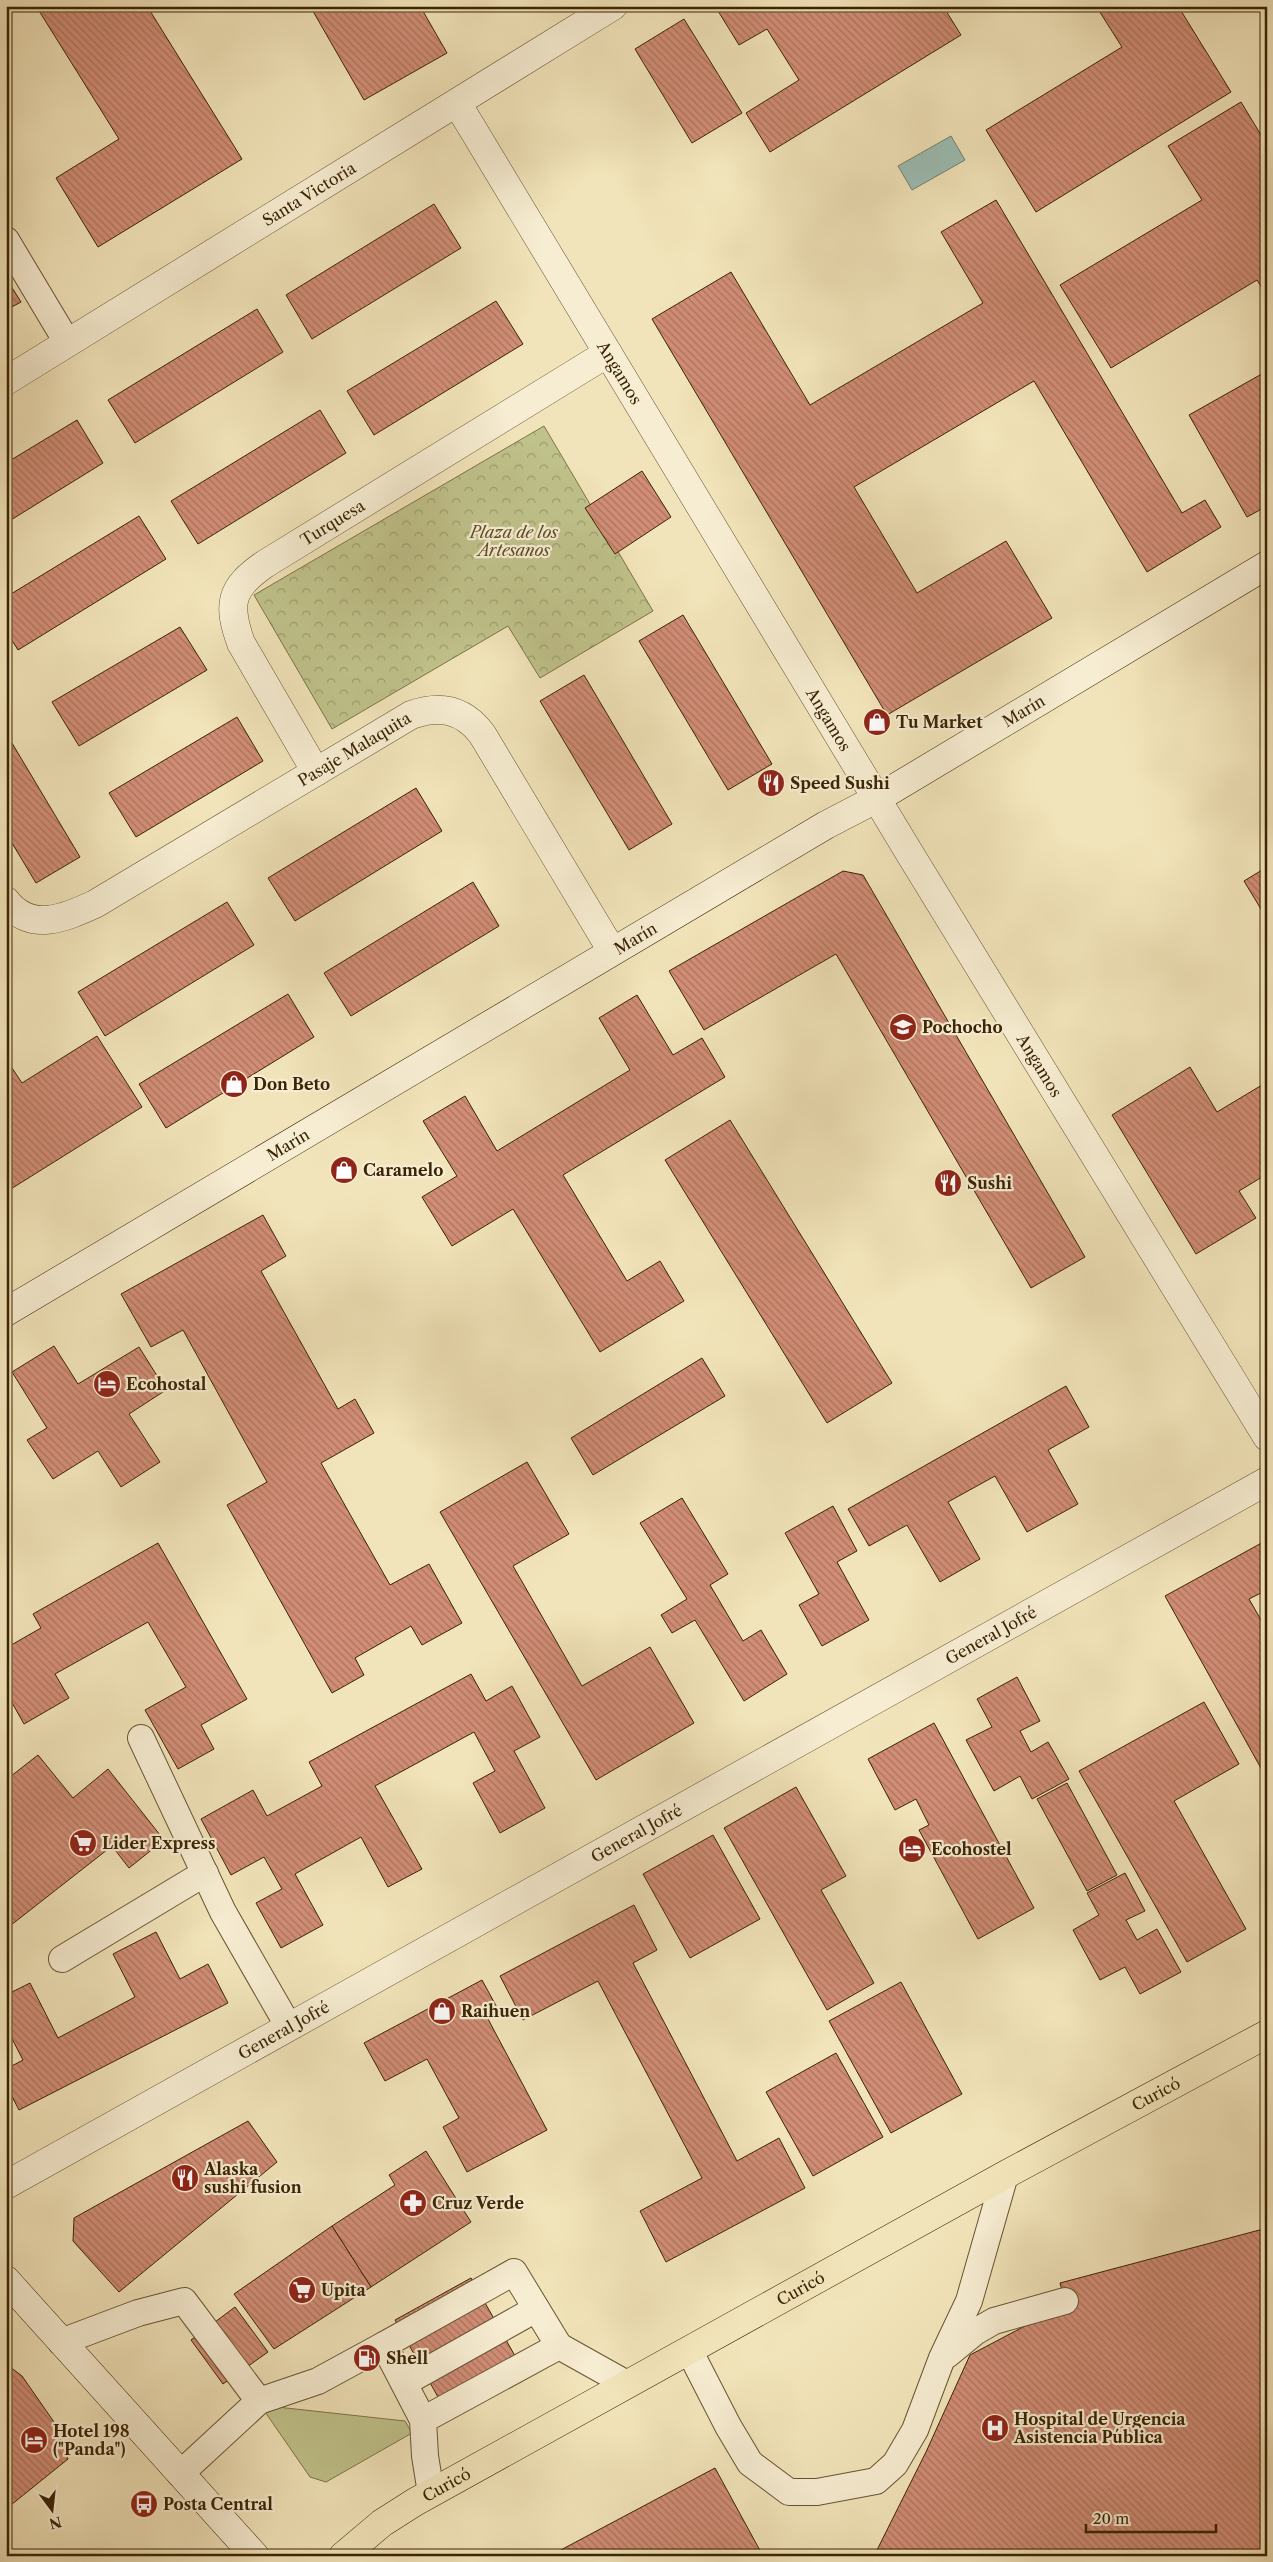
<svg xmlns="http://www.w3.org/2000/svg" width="1273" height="2562" viewBox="0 0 1273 2562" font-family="'Libre Caslon Text',serif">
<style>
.grass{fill:#c0c28b;stroke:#7d7348}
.forest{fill:url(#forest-crowns);stroke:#7d7348}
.water{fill:#9cbeb5;stroke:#75806e}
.building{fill:url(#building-back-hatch);stroke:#3a2404}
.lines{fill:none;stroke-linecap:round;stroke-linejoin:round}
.lane-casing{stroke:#685432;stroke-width:28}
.street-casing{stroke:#685432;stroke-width:29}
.secondary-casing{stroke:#3a2404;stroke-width:29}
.primary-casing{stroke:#3a2404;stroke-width:29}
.lane{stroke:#f7edd2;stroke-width:26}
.street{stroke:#f7edd2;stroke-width:28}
.secondary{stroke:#f7edd2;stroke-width:28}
.primary{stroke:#f2e4ba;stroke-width:28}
.labels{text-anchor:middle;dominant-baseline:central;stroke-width:4.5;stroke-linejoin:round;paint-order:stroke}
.street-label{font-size:16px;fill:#3a2404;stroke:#f7edd2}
.park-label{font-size:16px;font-style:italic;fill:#5c4c26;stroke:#f7edd2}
.poi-label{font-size:16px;font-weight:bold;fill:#3a2404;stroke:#f7edd2;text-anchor:start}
</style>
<defs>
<pattern id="forest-crowns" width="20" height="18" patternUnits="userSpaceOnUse" patternTransform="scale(1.25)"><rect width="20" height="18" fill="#c0c28b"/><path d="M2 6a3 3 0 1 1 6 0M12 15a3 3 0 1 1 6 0" fill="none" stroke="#9d9d6f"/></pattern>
<pattern id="building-back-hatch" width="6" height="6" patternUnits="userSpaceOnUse" patternTransform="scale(1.25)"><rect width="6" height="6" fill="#d18d76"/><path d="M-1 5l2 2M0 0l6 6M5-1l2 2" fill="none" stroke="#ab735f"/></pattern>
</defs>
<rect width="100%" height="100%" fill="#f2e4ba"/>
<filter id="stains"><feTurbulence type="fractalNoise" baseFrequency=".004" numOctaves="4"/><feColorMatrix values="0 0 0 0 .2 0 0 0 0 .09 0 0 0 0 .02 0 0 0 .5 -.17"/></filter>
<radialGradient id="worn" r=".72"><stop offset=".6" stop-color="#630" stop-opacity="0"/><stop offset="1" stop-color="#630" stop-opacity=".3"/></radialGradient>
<!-- grass -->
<polygon class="grass" points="268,2406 405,2421 412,2433 326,2482 310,2477 263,2409"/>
<!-- forest -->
<polygon class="forest" points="544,426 653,611 540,678 508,626 332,729 254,595"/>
<!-- water -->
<polygon class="water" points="951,136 965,160 912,190 898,166"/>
<!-- building -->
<g class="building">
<polygon points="36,6 147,6 242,159 98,247 56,178 119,139"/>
<polygon points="310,6 420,6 447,53 364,100"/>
<polygon points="715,6 943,6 961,35 770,152 746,113 799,80 767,29 739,45"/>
<polygon points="1096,6 1178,6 1231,92 1036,212 986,130 1122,47"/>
<polygon points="684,19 742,113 692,143 635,49"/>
<polygon points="1241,102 1267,145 1267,296 1257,280 1111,368 1060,285 1202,200 1168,146"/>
<polygon points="996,200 1182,513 1205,500 1221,527 1147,572 1034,381 854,487 917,593 1006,541 1052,618 887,715 652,319 731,272 810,405 983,303 941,232"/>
<polygon points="434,204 461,248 312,339 286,295"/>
<polygon points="6,278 21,302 6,310"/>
<polygon points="496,301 523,344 374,435 347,391"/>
<polygon points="257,309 283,352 135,443 108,400"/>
<polygon points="1267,371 1267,506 1247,517 1189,415"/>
<polygon points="320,410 346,453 198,544 171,501"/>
<polygon points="77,420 103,463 6,523 6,463"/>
<polygon points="642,471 671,517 615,554 585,508"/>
<polygon points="139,516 166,559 18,650 6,631 6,597"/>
<polygon points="683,615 772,764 728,790 639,641"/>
<polygon points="180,627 207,670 79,746 52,702"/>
<polygon points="584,675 672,824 629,850 540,701"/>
<polygon points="237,717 263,761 136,837 109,793"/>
<polygon points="6,733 80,857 36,883 6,833"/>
<polygon points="416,788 442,831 295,921 268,878"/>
<polygon points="1267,867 1267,919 1244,881"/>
<polygon points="843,871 863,875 1085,1257 1031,1288 836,954 704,1030 669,971"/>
<polygon points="473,882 499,926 351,1016 324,973"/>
<polygon points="227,902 254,945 105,1036 78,992"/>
<polygon points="288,994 314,1037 166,1128 139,1084"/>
<polygon points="637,995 673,1055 702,1038 725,1077 563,1175 627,1281 660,1261 684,1301 600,1352 513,1209 452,1246 422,1197 457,1176 423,1121 465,1096 497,1151 630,1070 599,1018"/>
<polygon points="97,1036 142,1107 6,1192 6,1059 22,1083"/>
<polygon points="1190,1067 1217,1112 1267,1082 1267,1174 1239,1191 1256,1218 1196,1254 1112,1115"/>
<polygon points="730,1120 892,1383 827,1423 665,1160"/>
<polygon points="263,1215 286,1256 261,1271 338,1409 355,1399 374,1433 321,1463 390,1585 429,1564 462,1623 422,1645 411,1626 355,1658 364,1675 332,1693 227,1505 267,1482 183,1330 151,1347 121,1294"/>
<polygon points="54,1346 78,1384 139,1347 166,1390 129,1414 160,1462 121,1487 98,1451 53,1479 27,1440 47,1428 12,1372"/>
<polygon points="702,1358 725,1396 593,1475 571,1438"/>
<polygon points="1066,1386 1089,1427 1048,1450 1078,1504 1027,1532 995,1476 948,1502 980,1559 940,1582 907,1525 869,1546 848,1509"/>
<polygon points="527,1462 569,1534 513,1566 582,1686 650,1647 694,1723 596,1780 440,1512"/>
<polygon points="682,1498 728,1574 710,1585 743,1641 761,1630 787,1674 744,1701 695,1620 672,1633 661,1615 687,1599 640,1523"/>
<polygon points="833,1506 857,1551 837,1562 869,1620 822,1646 799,1605 819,1594 785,1533"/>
<polygon points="1267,1540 1267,1590 1249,1599 1265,1627 1267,1626 1267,1779 1165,1596"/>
<polygon points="158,1543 247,1699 201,1725 214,1749 178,1769 145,1710 186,1687 148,1622 55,1674 69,1698 24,1724 6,1692 6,1648 41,1628 33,1614"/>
<polygon points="471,1674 486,1701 512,1686 540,1737 514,1751 545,1808 500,1833 473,1783 495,1771 474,1732 375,1786 422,1869 388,1887 361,1837 295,1874 323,1925 281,1948 256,1903 282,1889 264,1857 231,1875 201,1819 253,1790 267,1816 322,1786 309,1762"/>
<polygon points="1017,1677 1040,1721 1020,1731 1031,1752 1048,1742 1069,1779 1032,1799 1020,1776 994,1791 966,1740 992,1727 977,1699"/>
<polygon points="1204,1702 1239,1764 1174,1801 1246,1929 1187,1962 1079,1771"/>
<polygon points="934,1723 1034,1908 978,1939 919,1830 929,1825 916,1799 895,1810 868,1759"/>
<polygon points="38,1755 73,1798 108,1769 164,1840 129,1868 112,1846 6,1929 6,1780"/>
<polygon points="1067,1783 1117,1875 1087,1891 1037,1799"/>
<polygon points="796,1787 846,1876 821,1890 874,1983 827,2010 724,1828"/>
<polygon points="713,1835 760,1919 690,1958 643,1874"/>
<polygon points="1125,1873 1145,1911 1126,1920 1137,1940 1157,1929 1181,1972 1140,1994 1125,1967 1100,1980 1073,1930 1099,1915 1087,1893"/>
<polygon points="634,1905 657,1950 633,1963 737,2161 779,2138 805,2188 666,2262 640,2211 702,2178 598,1981 523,2020 500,1976"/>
<polygon points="156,1932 180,1979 208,1964 228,2003 19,2110 6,2085 6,2069 23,2060 6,2027 6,1995 30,1983 58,2038 135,1997 113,1954"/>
<polygon points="482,1980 500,2013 488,2019 547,2130 467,2172 443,2127 459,2118 427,2059 385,2081 364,2043"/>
<polygon points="901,1982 962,2094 891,2133 829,2021"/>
<polygon points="836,2053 883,2137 813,2176 766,2092"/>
<polygon points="248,2121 277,2162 119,2292 73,2241 74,2218"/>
<polygon points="426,2151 471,2222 371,2287 332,2226 395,2185 389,2175"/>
<polygon points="332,2226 371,2287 274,2349 234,2294"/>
<polygon points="1267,2228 1267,2556 874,2556 926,2452 970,2355 1025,2326 1068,2312 1060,2283"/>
<polygon points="471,2278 519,2363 443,2406 395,2320"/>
<polygon points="235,2307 268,2352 223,2384 191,2340"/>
<polygon points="6,2364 22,2376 54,2422 68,2459 6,2509"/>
<polygon points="715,2468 763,2556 559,2556 557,2552"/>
</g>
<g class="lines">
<!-- lane casing -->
<g class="lane-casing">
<g id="lane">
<polyline points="6,240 67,342"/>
<polyline points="141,1738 223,1912 289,2027"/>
<polyline points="62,1959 205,1873"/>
<polyline points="61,2342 138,2313 184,2301 259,2401"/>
<polyline points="559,2346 627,2384"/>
<polyline points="689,2350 728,2426 750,2463 789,2492 817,2492 876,2481 895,2464 915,2430 942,2358 969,2301 1005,2175"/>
<polyline points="947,2355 975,2332 994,2321 1065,2301"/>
<polyline points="404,2383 536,2309"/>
<polyline points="423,2420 559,2346 514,2272 384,2345 423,2420 425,2456 431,2493"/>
<polyline points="180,2474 259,2401 318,2381 384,2345"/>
</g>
</g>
<!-- street casing -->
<g class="street-casing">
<g id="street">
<path id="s1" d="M457,103L907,849L1267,1437"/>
<path id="s2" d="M6,381L613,6"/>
<path id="s3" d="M316,772L241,643C227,604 230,588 265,564L608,353"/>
<path id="s4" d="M6,901C31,933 64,918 95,904L411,715C439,705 463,709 482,734L612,951"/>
<path id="s5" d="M6,2185L1267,1481"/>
</g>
</g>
<!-- secondary casing -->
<g class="secondary-casing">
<g id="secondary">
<path id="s6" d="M6,1312L826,825L878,798L1267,565"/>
<polyline points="6,2280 255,2556"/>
</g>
</g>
<!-- primary casing -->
<g class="primary-casing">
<g id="primary">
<path id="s7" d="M343,2556L382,2523L415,2502L1005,2175L1267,2034"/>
</g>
</g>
<!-- lane -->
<use href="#lane" class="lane"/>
<!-- street -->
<use href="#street" class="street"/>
<!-- secondary -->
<use href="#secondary" class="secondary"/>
<!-- primary -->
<use href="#primary" class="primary"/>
</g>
<!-- icons -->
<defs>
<g id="shop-disc" transform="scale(1.4375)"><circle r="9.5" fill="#8f2418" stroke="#f7edd2"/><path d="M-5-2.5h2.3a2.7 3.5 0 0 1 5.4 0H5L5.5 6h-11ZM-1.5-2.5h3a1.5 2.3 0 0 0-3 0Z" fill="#fff"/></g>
<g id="restaurant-disc" transform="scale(1.4375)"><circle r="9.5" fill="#8f2418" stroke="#f7edd2"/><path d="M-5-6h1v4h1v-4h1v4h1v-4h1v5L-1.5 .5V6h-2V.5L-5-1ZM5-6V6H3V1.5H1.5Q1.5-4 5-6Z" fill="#fff"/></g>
<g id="school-disc" transform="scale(1.4375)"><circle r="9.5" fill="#8f2418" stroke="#f7edd2"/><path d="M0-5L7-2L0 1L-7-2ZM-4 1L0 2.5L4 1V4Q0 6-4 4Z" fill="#fff"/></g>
<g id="hotel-disc" transform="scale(1.4375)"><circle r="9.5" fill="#8f2418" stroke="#f7edd2"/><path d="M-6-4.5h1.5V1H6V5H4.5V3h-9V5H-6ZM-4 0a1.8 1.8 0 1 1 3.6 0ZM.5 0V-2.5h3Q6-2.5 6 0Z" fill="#fff"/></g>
<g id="supermarket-disc" transform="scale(1.4375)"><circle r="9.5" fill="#8f2418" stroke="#f7edd2"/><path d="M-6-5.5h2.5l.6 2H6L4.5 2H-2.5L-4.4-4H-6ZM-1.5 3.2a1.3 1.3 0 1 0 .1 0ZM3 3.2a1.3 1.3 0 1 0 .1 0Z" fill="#fff"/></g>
<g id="pharmacy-disc" transform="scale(1.4375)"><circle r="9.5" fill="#8f2418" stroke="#f7edd2"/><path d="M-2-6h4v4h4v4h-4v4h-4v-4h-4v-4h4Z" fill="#fff"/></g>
<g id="fuel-disc" transform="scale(1.4375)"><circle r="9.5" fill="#8f2418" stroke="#f7edd2"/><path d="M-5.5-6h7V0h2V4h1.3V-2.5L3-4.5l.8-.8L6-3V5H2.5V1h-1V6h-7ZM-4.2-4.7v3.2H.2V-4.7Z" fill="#fff"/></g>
<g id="hospital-disc" transform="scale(1.4375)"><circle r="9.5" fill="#8f2418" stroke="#f7edd2"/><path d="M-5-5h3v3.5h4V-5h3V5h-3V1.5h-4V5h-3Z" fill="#fff"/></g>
<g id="bus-disc" transform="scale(1.4375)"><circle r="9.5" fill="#8f2418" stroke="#f7edd2"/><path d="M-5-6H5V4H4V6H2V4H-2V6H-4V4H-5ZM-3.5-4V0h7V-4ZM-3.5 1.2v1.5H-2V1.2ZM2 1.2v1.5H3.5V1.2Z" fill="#fff"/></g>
</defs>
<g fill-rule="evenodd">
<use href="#shop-disc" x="877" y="722"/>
<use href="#restaurant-disc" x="771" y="783"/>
<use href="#school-disc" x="903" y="1027"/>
<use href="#shop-disc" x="234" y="1084"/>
<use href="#shop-disc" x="344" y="1170"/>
<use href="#restaurant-disc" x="948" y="1183"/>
<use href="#hotel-disc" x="107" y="1384"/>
<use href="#supermarket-disc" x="83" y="1843"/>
<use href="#hotel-disc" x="912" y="1849"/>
<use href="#shop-disc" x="442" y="2011"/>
<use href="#restaurant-disc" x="185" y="2178"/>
<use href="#pharmacy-disc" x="413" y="2203"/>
<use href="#supermarket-disc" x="302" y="2290"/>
<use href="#fuel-disc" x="367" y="2358"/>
<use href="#hospital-disc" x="995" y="2428"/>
<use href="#hotel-disc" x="34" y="2440"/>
<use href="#bus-disc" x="144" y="2504"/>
</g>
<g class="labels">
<!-- street labels -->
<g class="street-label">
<text stroke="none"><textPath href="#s2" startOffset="356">Santa Victoria</textPath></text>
<text stroke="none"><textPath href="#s1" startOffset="315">Angamos</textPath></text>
<text stroke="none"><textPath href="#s3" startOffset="321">Turquesa</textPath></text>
<text stroke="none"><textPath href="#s6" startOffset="1182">Marín</textPath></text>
<text stroke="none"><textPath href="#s1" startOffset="720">Angamos</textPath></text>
<text stroke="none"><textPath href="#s4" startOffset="400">Pasaje Malaquita</textPath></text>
<text stroke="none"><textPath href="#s6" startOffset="732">Marín</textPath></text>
<text stroke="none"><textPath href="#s1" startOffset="1125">Angamos</textPath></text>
<text stroke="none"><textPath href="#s6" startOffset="328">Marín</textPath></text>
<text stroke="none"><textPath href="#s5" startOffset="1128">General Jofré</textPath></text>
<text stroke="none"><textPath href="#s5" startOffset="722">General Jofré</textPath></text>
<text stroke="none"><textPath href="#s5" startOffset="318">General Jofré</textPath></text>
<text stroke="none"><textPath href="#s7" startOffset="936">Curicó</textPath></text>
<text stroke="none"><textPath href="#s7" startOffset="531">Curicó</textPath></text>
<text stroke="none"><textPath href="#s7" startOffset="126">Curicó</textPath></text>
</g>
<!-- park labels -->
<g class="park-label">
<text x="514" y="532">Plaza de los<tspan x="514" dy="18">Artesanos</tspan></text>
</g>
<!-- poi labels -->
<g class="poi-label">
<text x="896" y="722">Tu Market</text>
<text x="790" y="783">Speed Sushi</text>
<text x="922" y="1027">Pochocho</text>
<text x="253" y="1084">Don Beto</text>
<text x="363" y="1170">Caramelo</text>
<text x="967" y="1183">Sushi</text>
<text x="126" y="1384">Ecohostal</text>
<text x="102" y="1843">Lider Express</text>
<text x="931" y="1849">Ecohostel</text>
<text x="461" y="2011">Raihuen</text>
<text x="204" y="2169">Alaska<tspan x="204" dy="18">sushi fusion</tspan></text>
<text x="432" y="2203">Cruz Verde</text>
<text x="321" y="2290">Upita</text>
<text x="386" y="2358">Shell</text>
<text x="1014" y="2419">Hospital de Urgencia<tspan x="1014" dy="18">Asistencia Pública</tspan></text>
<text x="53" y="2431">Hotel 198<tspan x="53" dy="18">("Panda")</tspan></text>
<text x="163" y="2504">Posta Central</text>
</g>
</g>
<!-- margin -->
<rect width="1273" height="2562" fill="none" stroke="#f2e4ba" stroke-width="25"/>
<rect x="8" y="8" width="1258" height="2547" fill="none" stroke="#3a2404" stroke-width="2.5"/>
<rect x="12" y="12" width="1248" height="2537" fill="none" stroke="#3a2404"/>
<!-- north arrow -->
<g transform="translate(52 2510) rotate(165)" stroke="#f7edd2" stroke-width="4" paint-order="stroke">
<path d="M0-4L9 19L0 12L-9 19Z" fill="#3a2404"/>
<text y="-8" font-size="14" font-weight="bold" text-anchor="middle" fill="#3a2404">N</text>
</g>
<!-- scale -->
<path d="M1086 2524v8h130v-8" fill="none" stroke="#3a2404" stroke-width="2.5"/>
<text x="1093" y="2524" font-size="15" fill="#3a2404" stroke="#f7edd2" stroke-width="4" paint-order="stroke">20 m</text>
<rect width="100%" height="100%" filter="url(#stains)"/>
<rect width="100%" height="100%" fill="url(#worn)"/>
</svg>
